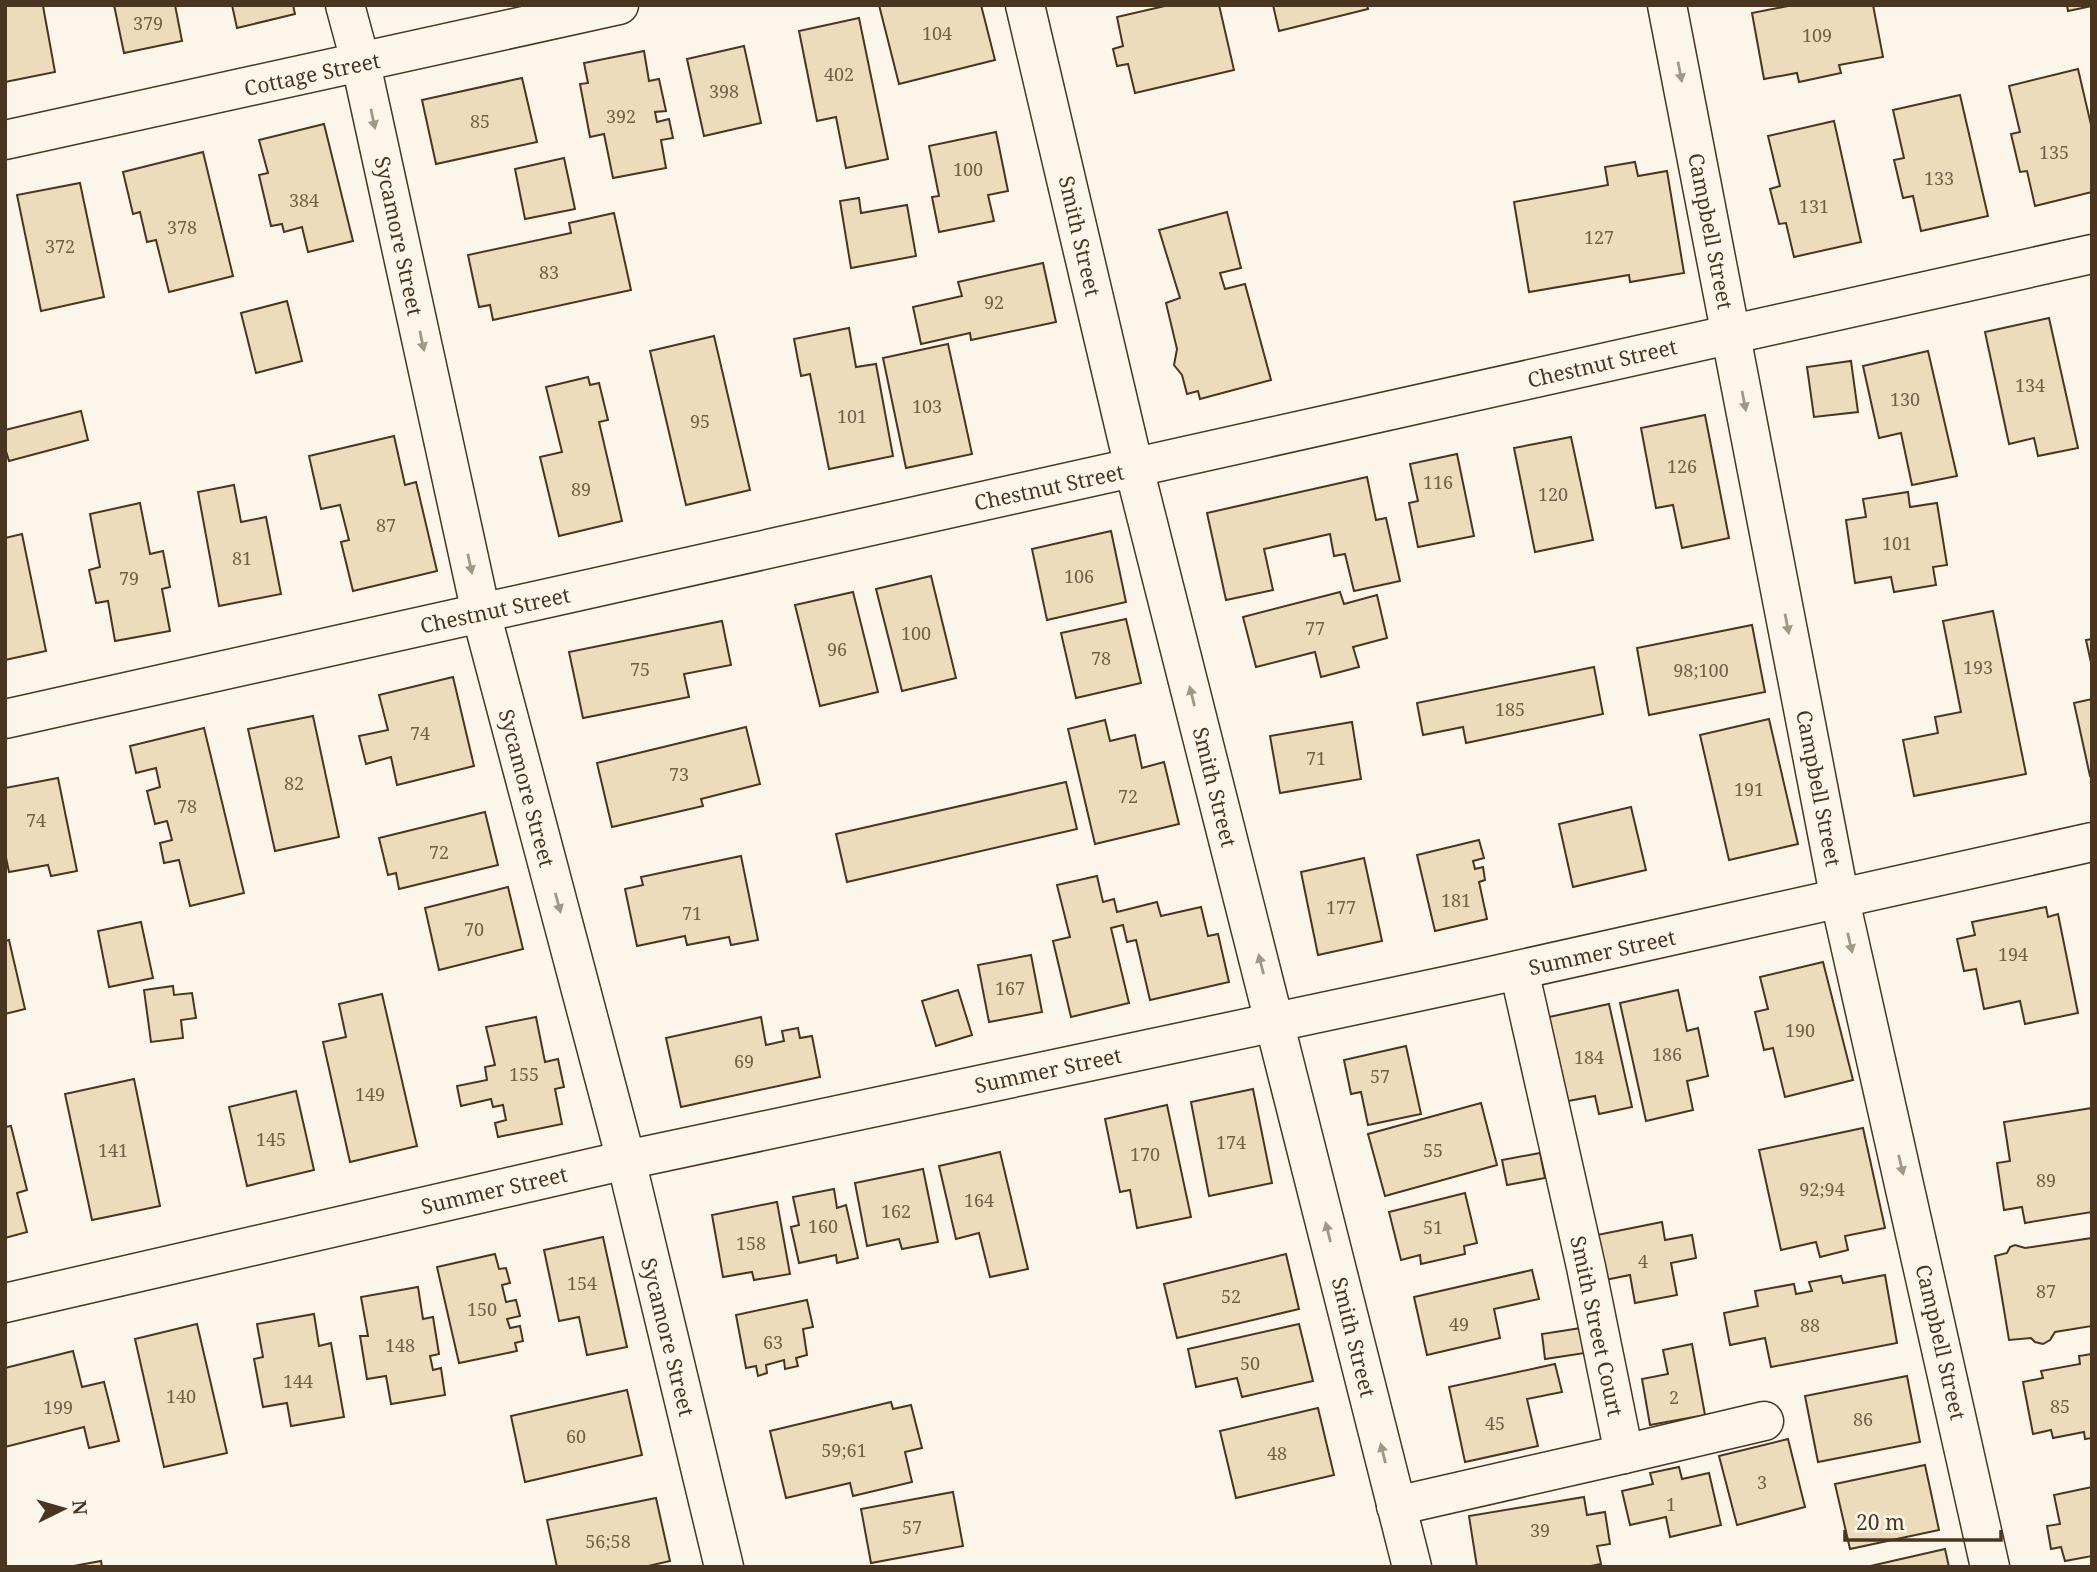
<svg xmlns="http://www.w3.org/2000/svg" width="2097" height="1572" viewBox="0 0 2097 1572" font-family="'Noto Serif',serif">
<style>
.building{fill:#ecdcbc;stroke:#4a3520;stroke-width:2}
.lines{fill:none;stroke-linecap:round;stroke-linejoin:round}
.street-casing{stroke:#4a3520;stroke-width:41}
.secondary-casing{stroke:#4a3520;stroke-width:41}
.street{stroke:#fbf6e9;stroke-width:38}
.secondary{stroke:#fbf6e9;stroke-width:38}
.oneway{fill:#a29684}
.labels{text-anchor:middle;dominant-baseline:central;stroke-width:5;stroke-linejoin:round;paint-order:stroke}
.number-label{font-size:18px;fill:#725f47}
.street-label{font-size:21px;fill:#4a3520;stroke:#fbf6e9}
</style>
<rect width="100%" height="100%" fill="#fbf6e9"/>
<!-- building -->
<g class="building">
<polygon points="5,5 43,6 55,72 5,82"/>
<polygon points="114,5 175,5 182,41 124,53"/>
<polygon points="232,5 293,5 295,14 237,28"/>
<polygon points="879,5 981,5 995,60 899,84"/>
<polygon points="1169,5 1219,5 1234,70 1135,93 1128,64 1117,66 1113,49 1123,46 1117,17"/>
<polygon points="1273,5 1367,5 1368,9 1279,31"/>
<polygon points="1793,5 1873,5 1883,57 1839,65 1841,73 1799,82 1797,73 1764,79 1752,13"/>
<polygon points="2067,5 2092,5 2092,6 2068,11"/>
<polygon points="859,18 888,159 846,168 836,117 817,121 799,31"/>
<polygon points="744,46 761,123 704,136 687,59"/>
<polygon points="644,51 649,81 659,79 666,111 655,112 657,122 669,119 673,138 661,140 666,168 613,178 604,134 590,137 580,84 588,83 584,63"/>
<polygon points="2078,69 2092,129 2092,192 2035,206 2027,171 2020,172 2011,134 2020,132 2009,86"/>
<polygon points="522,78 537,142 436,164 422,100"/>
<polygon points="1960,95 1988,216 1921,231 1913,196 1903,198 1894,160 1904,158 1893,110"/>
<polygon points="1834,121 1861,242 1794,257 1786,223 1779,224 1770,189 1780,186 1768,136"/>
<polygon points="324,124 353,241 308,252 302,227 284,232 282,224 271,226 259,175 268,173 259,140"/>
<polygon points="996,132 1008,191 988,195 994,221 939,232 932,197 939,196 929,146"/>
<polygon points="203,152 233,276 169,292 156,240 147,242 140,212 133,214 123,172"/>
<polygon points="564,158 575,209 525,219 515,169"/>
<polygon points="1635,162 1638,176 1667,171 1684,273 1630,282 1629,275 1529,292 1514,202 1608,185 1605,167"/>
<polygon points="80,183 104,297 41,311 17,195"/>
<polygon points="859,198 861,213 907,205 916,256 851,268 840,201"/>
<polygon points="1227,212 1241,268 1220,273 1225,289 1245,284 1271,380 1200,399 1198,391 1187,394 1182,375 1174,365 1177,349 1166,303 1180,298 1159,230"/>
<polygon points="614,213 631,290 493,320 490,305 479,307 468,255 571,233 569,223"/>
<polygon points="1043,263 1056,322 971,340 970,333 921,344 913,307 962,296 958,282"/>
<polygon points="287,301 302,361 256,373 241,313"/>
<polygon points="2049,318 2078,448 2038,456 2034,438 2009,444 1985,332"/>
<polygon points="849,328 856,367 876,364 893,456 829,469 810,374 801,376 794,339"/>
<polygon points="714,336 750,490 686,505 650,351"/>
<polygon points="948,344 972,454 906,468 883,358"/>
<polygon points="1928,351 1957,476 1912,485 1901,433 1879,438 1863,366"/>
<polygon points="1851,361 1858,412 1814,417 1807,367"/>
<polygon points="588,377 590,385 599,383 608,420 599,422 622,521 559,536 540,457 562,452 546,387"/>
<polygon points="81,411 88,440 9,461 5,448 5,430"/>
<polygon points="1705,415 1729,538 1682,548 1673,505 1656,508 1641,428"/>
<polygon points="394,436 405,485 416,482 437,571 353,591 341,542 349,540 340,505 321,509 309,456"/>
<polygon points="1571,437 1593,540 1535,552 1514,448"/>
<polygon points="1457,454 1474,536 1418,547 1409,503 1418,501 1410,464"/>
<polygon points="1367,477 1376,520 1386,518 1400,581 1354,591 1345,554 1334,556 1330,534 1264,549 1273,590 1226,600 1207,513"/>
<polygon points="234,485 241,522 266,517 281,594 219,606 198,492"/>
<polygon points="1908,492 1910,507 1937,503 1947,565 1933,567 1936,585 1894,592 1891,577 1855,583 1846,520 1866,517 1863,499"/>
<polygon points="140,503 150,554 163,551 170,587 162,589 170,631 115,641 108,601 96,603 89,570 100,567 90,514"/>
<polygon points="1111,531 1126,602 1047,620 1032,549"/>
<polygon points="22,534 46,651 5,660 5,538"/>
<polygon points="931,576 956,678 902,691 876,589"/>
<polygon points="853,592 878,692 820,706 795,605"/>
<polygon points="1340,592 1344,604 1377,595 1387,638 1353,647 1359,667 1321,677 1315,652 1256,667 1243,617"/>
<polygon points="1993,611 2026,774 1914,796 1903,740 1938,733 1935,717 1961,712 1943,621"/>
<polygon points="1126,619 1141,683 1076,698 1061,633"/>
<polygon points="722,621 731,665 684,674 689,697 583,718 569,652"/>
<polygon points="1752,625 1765,692 1649,715 1637,648"/>
<polygon points="2092,639 2092,667 2086,640"/>
<polygon points="1594,667 1603,714 1466,743 1463,727 1423,735 1417,703"/>
<polygon points="453,677 474,766 397,785 391,757 366,764 359,736 388,730 379,695"/>
<polygon points="2092,699 2092,776 2090,776 2074,703"/>
<polygon points="313,716 339,837 275,851 248,729"/>
<polygon points="1769,719 1798,844 1729,860 1700,735"/>
<polygon points="1105,720 1110,741 1135,735 1142,768 1164,762 1179,824 1095,844 1068,729"/>
<polygon points="1352,722 1361,779 1280,793 1270,736"/>
<polygon points="746,727 760,784 701,799 703,806 612,827 597,763"/>
<polygon points="204,728 244,893 190,906 179,860 164,863 160,843 172,840 167,821 155,824 147,791 160,787 156,768 136,773 130,746"/>
<polygon points="58,778 77,871 51,876 48,865 9,872 5,853 5,788"/>
<polygon points="1066,782 1077,829 847,882 836,834"/>
<polygon points="1631,807 1646,870 1573,887 1559,824"/>
<polygon points="485,812 498,865 399,889 396,873 388,875 379,838"/>
<polygon points="1479,840 1484,858 1473,861 1475,869 1483,867 1485,880 1479,882 1487,919 1435,931 1417,855"/>
<polygon points="741,856 758,940 731,945 729,937 687,945 685,936 637,946 625,889 643,885 641,877"/>
<polygon points="1364,858 1382,941 1318,955 1301,872"/>
<polygon points="1097,876 1103,902 1114,899 1117,912 1157,902 1161,916 1201,907 1208,936 1218,934 1229,982 1150,1000 1136,940 1127,942 1123,925 1111,928 1129,1003 1071,1017 1053,941 1070,937 1057,885"/>
<polygon points="508,887 523,949 439,970 425,908"/>
<polygon points="2046,907 2048,917 2058,914 2078,1013 2025,1024 2020,1001 1984,1009 1976,969 1964,971 1957,939 1975,935 1972,922"/>
<polygon points="141,922 153,978 109,987 98,931"/>
<polygon points="9,940 25,1009 5,1014 5,941"/>
<polygon points="1031,955 1042,1012 989,1022 978,965"/>
<polygon points="1823,962 1853,1080 1785,1097 1773,1048 1764,1050 1755,1012 1768,1009 1760,977"/>
<polygon points="173,986 174,995 192,993 196,1018 181,1020 183,1038 151,1042 144,990"/>
<polygon points="958,990 972,1035 936,1046 922,1001"/>
<polygon points="1678,990 1687,1031 1698,1028 1708,1076 1687,1081 1693,1110 1646,1121 1620,1003"/>
<polygon points="382,994 417,1146 350,1162 323,1042 346,1037 339,1004"/>
<polygon points="1609,1004 1632,1107 1599,1114 1595,1096 1568,1101 1549,1017"/>
<polygon points="536,1017 545,1062 558,1059 564,1087 555,1089 562,1124 498,1137 495,1123 506,1120 503,1105 493,1107 491,1099 461,1106 457,1086 487,1080 485,1067 495,1065 486,1027"/>
<polygon points="761,1017 766,1045 784,1041 782,1031 798,1028 800,1038 812,1036 820,1077 681,1107 666,1038"/>
<polygon points="1406,1046 1421,1114 1368,1125 1361,1092 1351,1094 1344,1060"/>
<polygon points="134,1079 160,1206 92,1220 65,1094"/>
<polygon points="1253,1089 1272,1183 1209,1196 1191,1102"/>
<polygon points="296,1091 314,1170 247,1186 229,1107"/>
<polygon points="1481,1103 1497,1165 1385,1196 1368,1134"/>
<polygon points="1167,1105 1191,1217 1137,1228 1130,1190 1120,1192 1105,1119"/>
<polygon points="2092,1108 2092,1212 2025,1223 2022,1207 2004,1210 1997,1163 2010,1161 2004,1122"/>
<polygon points="11,1126 27,1190 17,1193 27,1232 5,1238 5,1127"/>
<polygon points="1863,1128 1885,1228 1845,1236 1848,1250 1820,1257 1816,1242 1781,1250 1759,1150"/>
<polygon points="1000,1152 1028,1269 990,1277 979,1233 956,1239 939,1166"/>
<polygon points="1540,1153 1545,1178 1507,1185 1502,1160"/>
<polygon points="923,1169 938,1242 902,1249 899,1239 867,1246 855,1183"/>
<polygon points="834,1189 837,1208 846,1205 858,1258 837,1263 836,1255 799,1263 791,1227 799,1225 793,1197"/>
<polygon points="1465,1193 1477,1243 1464,1246 1465,1254 1421,1264 1420,1255 1401,1260 1389,1212"/>
<polygon points="777,1202 790,1274 754,1280 752,1272 723,1277 712,1215"/>
<polygon points="1662,1222 1665,1240 1692,1235 1696,1258 1671,1263 1677,1295 1635,1303 1630,1275 1605,1280 1597,1235"/>
<polygon points="603,1237 627,1347 587,1355 579,1317 559,1321 544,1250"/>
<polygon points="2092,1238 2092,1326 2055,1332 2050,1340 2043,1344 2035,1342 2031,1338 2009,1340 1995,1256 2007,1253 2010,1247 2015,1245 2025,1248"/>
<polygon points="495,1254 499,1269 506,1268 510,1283 502,1285 506,1302 516,1300 520,1316 507,1319 510,1328 520,1326 523,1341 515,1343 517,1351 459,1363 437,1267"/>
<polygon points="1286,1254 1299,1309 1177,1338 1164,1284"/>
<polygon points="1532,1270 1539,1299 1494,1309 1500,1338 1427,1355 1414,1297"/>
<polygon points="1885,1275 1897,1343 1771,1367 1765,1338 1730,1345 1724,1313 1758,1306 1755,1291 1794,1284 1796,1294 1812,1291 1809,1282 1841,1276 1843,1283"/>
<polygon points="418,1287 423,1319 433,1317 439,1354 430,1356 433,1370 441,1368 445,1395 391,1404 386,1376 367,1379 360,1336 368,1336 361,1297"/>
<polygon points="807,1300 813,1327 803,1329 807,1355 796,1358 798,1366 785,1369 784,1360 766,1365 767,1373 758,1376 756,1366 746,1368 736,1315"/>
<polygon points="314,1314 319,1346 331,1343 344,1417 291,1426 287,1403 263,1407 254,1359 263,1357 257,1324"/>
<polygon points="197,1324 227,1453 164,1467 135,1339"/>
<polygon points="1299,1324 1313,1381 1242,1397 1237,1378 1196,1387 1188,1349"/>
<polygon points="1581,1328 1585,1353 1545,1359 1542,1334"/>
<polygon points="1692,1344 1705,1415 1650,1425 1642,1379 1668,1374 1663,1350"/>
<polygon points="73,1351 82,1387 104,1382 119,1441 89,1448 84,1427 5,1447 5,1368"/>
<polygon points="2092,1354 2092,1438 2085,1439 2084,1432 2053,1438 2051,1430 2033,1434 2023,1382 2043,1378 2041,1371 2080,1364 2079,1356"/>
<polygon points="1555,1364 1562,1392 1527,1399 1538,1446 1465,1462 1449,1387"/>
<polygon points="1907,1376 1920,1442 1818,1462 1805,1396"/>
<polygon points="627,1390 642,1455 525,1482 511,1416"/>
<polygon points="891,1402 893,1409 911,1405 922,1448 905,1452 912,1482 853,1496 850,1483 786,1498 770,1431"/>
<polygon points="1318,1408 1334,1475 1236,1498 1220,1431"/>
<polygon points="1788,1439 1805,1507 1737,1525 1719,1456"/>
<polygon points="1925,1465 1939,1530 1850,1549 1835,1484"/>
<polygon points="1679,1467 1682,1479 1709,1473 1721,1525 1670,1537 1666,1517 1630,1525 1622,1491 1653,1484 1650,1473"/>
<polygon points="2092,1487 2092,1556 2065,1561 2061,1547 2051,1549 2047,1526 2060,1524 2054,1495"/>
<polygon points="953,1492 963,1546 871,1563 861,1509"/>
<polygon points="1584,1497 1587,1515 1605,1512 1610,1544 1597,1546 1601,1564 1586,1567 1477,1567 1469,1516"/>
<polygon points="656,1498 670,1561 644,1567 557,1567 547,1520"/>
<polygon points="1945,1549 1949,1567 1866,1567"/>
<polygon points="101,1561 102,1567 68,1567"/>
</g>
<g class="lines">
<!-- street casing -->
<g class="street-casing">
<g id="street">
<polyline points="345,5 361,64 481,613 626,1160 724,1567"/>
<polyline points="1025,5 1134,468 1412,1567"/>
<polyline points="1667,5 1840,900 1990,1567"/>
<polyline points="5,719 2092,254"/>
<polyline points="1624,1454 1764,1421"/>
<polyline points="1396,1506 1624,1454 1586,1267 1519,970"/>
</g>
</g>
<!-- secondary casing -->
<g class="secondary-casing">
<g id="secondary">
<polyline points="5,140 619,5"/>
<polyline points="5,1303 626,1160 1464,982 2092,842"/>
</g>
</g>
<!-- street -->
<use href="#street" class="street"/>
<!-- secondary -->
<use href="#secondary" class="secondary"/>
</g>
<!-- one-way arrows -->
<defs><path id="oneway-solid" d="M-6-.8H1V-3.2L6.5 0L1 3.2V.8H-6Z" transform="scale(1.75)"/></defs>
<g class="oneway">
<use href="#oneway-solid" transform="translate(1680 72) rotate(79)"/>
<use href="#oneway-solid" transform="translate(373 119) rotate(78)"/>
<use href="#oneway-solid" transform="translate(422 341) rotate(78)"/>
<use href="#oneway-solid" transform="translate(1744 401) rotate(79)"/>
<use href="#oneway-solid" transform="translate(470 564) rotate(78)"/>
<use href="#oneway-solid" transform="translate(1787 624) rotate(79)"/>
<use href="#oneway-solid" transform="translate(1192 696) rotate(-104)"/>
<use href="#oneway-solid" transform="translate(558 903) rotate(75)"/>
<use href="#oneway-solid" transform="translate(1850 943) rotate(77)"/>
<use href="#oneway-solid" transform="translate(1261 964) rotate(-104)"/>
<use href="#oneway-solid" transform="translate(1901 1165) rotate(77)"/>
<use href="#oneway-solid" transform="translate(1328 1232) rotate(-104)"/>
<use href="#oneway-solid" transform="translate(1383 1453) rotate(-104)"/>
</g>
<g class="labels">
<!-- number labels -->
<g class="number-label">
<text x="148" y="23">379</text>
<text x="937" y="33">104</text>
<text x="1817" y="35">109</text>
<text x="839" y="74">402</text>
<text x="724" y="91">398</text>
<text x="621" y="116">392</text>
<text x="480" y="121">85</text>
<text x="2054" y="152">135</text>
<text x="968" y="169">100</text>
<text x="1939" y="178">133</text>
<text x="304" y="200">384</text>
<text x="1814" y="206">131</text>
<text x="182" y="227">378</text>
<text x="1599" y="237">127</text>
<text x="60" y="246">372</text>
<text x="549" y="272">83</text>
<text x="994" y="302">92</text>
<text x="2030" y="385">134</text>
<text x="1905" y="399">130</text>
<text x="927" y="406">103</text>
<text x="852" y="416">101</text>
<text x="700" y="421">95</text>
<text x="1682" y="466">126</text>
<text x="1438" y="482">116</text>
<text x="581" y="489">89</text>
<text x="1553" y="494">120</text>
<text x="386" y="525">87</text>
<text x="1897" y="543">101</text>
<text x="242" y="558">81</text>
<text x="1079" y="576">106</text>
<text x="129" y="578">79</text>
<text x="1315" y="628">77</text>
<text x="916" y="633">100</text>
<text x="837" y="649">96</text>
<text x="1101" y="658">78</text>
<text x="1978" y="667">193</text>
<text x="640" y="669">75</text>
<text x="1701" y="670">98;100</text>
<text x="1510" y="709">185</text>
<text x="420" y="733">74</text>
<text x="1316" y="758">71</text>
<text x="679" y="774">73</text>
<text x="294" y="783">82</text>
<text x="1749" y="789">191</text>
<text x="1128" y="796">72</text>
<text x="187" y="806">78</text>
<text x="36" y="820">74</text>
<text x="439" y="852">72</text>
<text x="1456" y="900">181</text>
<text x="1341" y="907">177</text>
<text x="692" y="913">71</text>
<text x="474" y="929">70</text>
<text x="2013" y="954">194</text>
<text x="1010" y="988">167</text>
<text x="1800" y="1030">190</text>
<text x="1667" y="1054">186</text>
<text x="1589" y="1057">184</text>
<text x="744" y="1061">69</text>
<text x="524" y="1074">155</text>
<text x="1380" y="1076">57</text>
<text x="370" y="1094">149</text>
<text x="271" y="1139">145</text>
<text x="1231" y="1142">174</text>
<text x="113" y="1150">141</text>
<text x="1433" y="1150">55</text>
<text x="1145" y="1154">170</text>
<text x="2046" y="1180">89</text>
<text x="1822" y="1189">92;94</text>
<text x="979" y="1200">164</text>
<text x="896" y="1211">162</text>
<text x="823" y="1226">160</text>
<text x="1433" y="1227">51</text>
<text x="751" y="1243">158</text>
<text x="1643" y="1261">4</text>
<text x="582" y="1283">154</text>
<text x="2046" y="1291">87</text>
<text x="1231" y="1296">52</text>
<text x="482" y="1309">150</text>
<text x="1459" y="1324">49</text>
<text x="1810" y="1325">88</text>
<text x="773" y="1342">63</text>
<text x="400" y="1345">148</text>
<text x="1250" y="1363">50</text>
<text x="298" y="1381">144</text>
<text x="181" y="1396">140</text>
<text x="1674" y="1397">2</text>
<text x="2060" y="1406">85</text>
<text x="58" y="1407">199</text>
<text x="1863" y="1419">86</text>
<text x="1495" y="1423">45</text>
<text x="576" y="1436">60</text>
<text x="844" y="1450">59;61</text>
<text x="1277" y="1453">48</text>
<text x="1762" y="1482">3</text>
<text x="1671" y="1504">1</text>
<text x="912" y="1527">57</text>
<text x="1540" y="1530">39</text>
<text x="608" y="1541">56;58</text>
</g>
<!-- street labels -->
<g class="street-label">
<text transform="translate(312 74) rotate(-12)">Cottage Street</text>
<text transform="translate(1711 231) rotate(79)">Campbell Street</text>
<text transform="translate(399 236) rotate(78)">Sycamore Street</text>
<text transform="translate(1080 236) rotate(77)">Smith Street</text>
<text transform="translate(1602 363) rotate(-13)">Chestnut Street</text>
<text transform="translate(1049 487) rotate(-12)">Chestnut Street</text>
<text transform="translate(495 610) rotate(-12)">Chestnut Street</text>
<text transform="translate(1215 787) rotate(76)">Smith Street</text>
<text transform="translate(527 788) rotate(75)">Sycamore Street</text>
<text transform="translate(1819 788) rotate(79)">Campbell Street</text>
<text transform="translate(1602 952) rotate(-12)">Summer Street</text>
<text transform="translate(1048 1070) rotate(-12)">Summer Street</text>
<text transform="translate(494 1190) rotate(-13)">Summer Street</text>
<text transform="translate(1597 1326) rotate(78)">Smith Street Court</text>
<text transform="translate(668 1337) rotate(76)">Sycamore Street</text>
<text transform="translate(1354 1337) rotate(76)">Smith Street</text>
<text transform="translate(1941 1342) rotate(77)">Campbell Street</text>
</g>
</g>
<!-- border -->
<rect width="2097" height="1572" fill="none" stroke="#4a3520" stroke-width="14"/>
<!-- north arrow -->
<g transform="translate(63 1509) rotate(85)" stroke="#fbf6e9" stroke-width="5" paint-order="stroke">
<path d="M0-5L12 26L0 18L-12 26Z" fill="#4a3520"/>
<text y="-10" font-size="19" font-weight="bold" text-anchor="middle" fill="#4a3520">N</text>
</g>
<!-- scale -->
<path d="M1845 1530v10h156v-10" fill="none" stroke="#4a3520" stroke-width="3.5"/>
<text x="1856" y="1530" font-size="21" fill="#4a3520" stroke="#fbf6e9" stroke-width="5" paint-order="stroke">20 m</text>
</svg>
